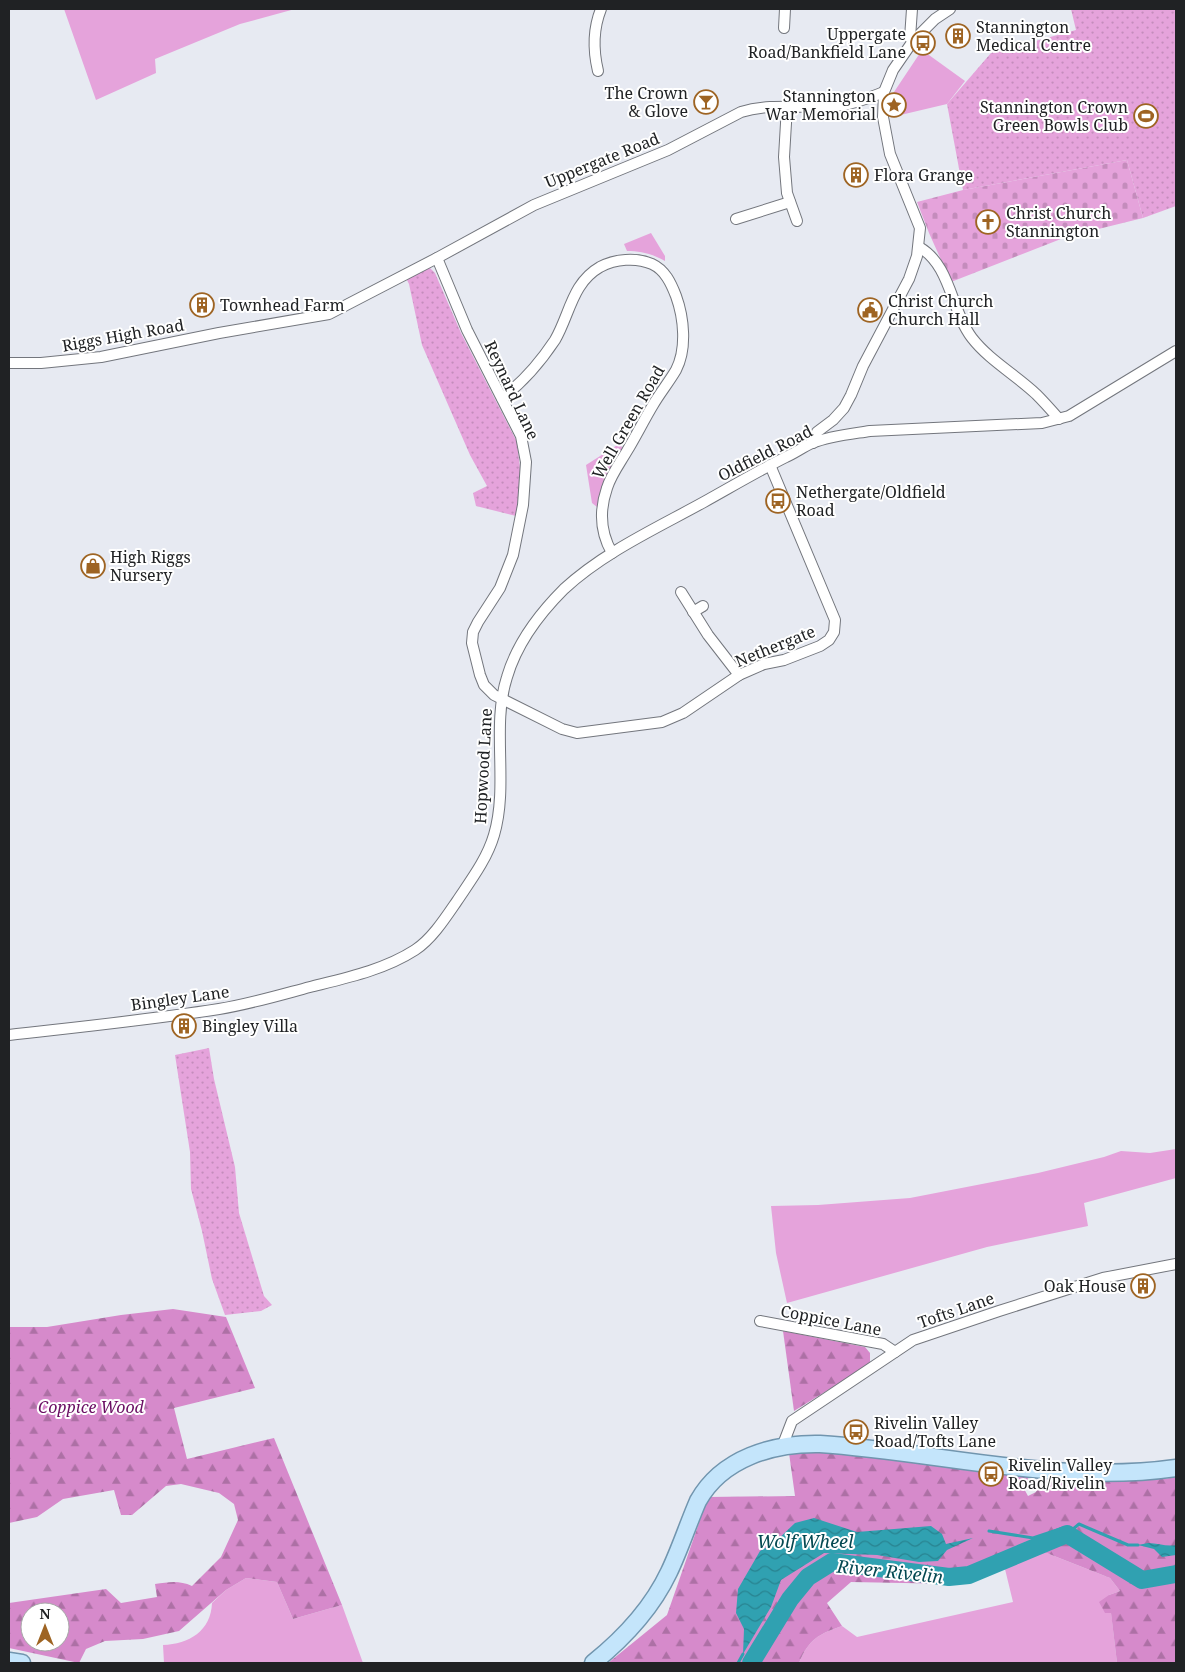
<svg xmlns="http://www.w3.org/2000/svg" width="1185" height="1672" viewBox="0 0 1185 1672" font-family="'Noto Serif',serif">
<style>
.grass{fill:#e5a3db}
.forest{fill:url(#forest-firs);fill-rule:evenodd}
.cemetery{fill:url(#cemetery-stones)}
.park{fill:url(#park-dots)}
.water{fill:url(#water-waves)}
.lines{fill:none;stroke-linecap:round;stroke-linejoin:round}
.stream{stroke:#30a1b1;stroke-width:3}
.river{stroke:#30a1b1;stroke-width:18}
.street-casing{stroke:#73767d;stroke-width:12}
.primary-casing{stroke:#7195ae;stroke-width:19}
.street{stroke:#fff;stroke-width:10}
.primary{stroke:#c4e5fb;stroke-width:16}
.labels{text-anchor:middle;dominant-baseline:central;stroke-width:4;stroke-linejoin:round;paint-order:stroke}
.poi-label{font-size:16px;fill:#202224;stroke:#fff;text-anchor:start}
.street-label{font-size:16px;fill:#202224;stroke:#fff}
.park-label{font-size:16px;font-style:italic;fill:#6a0e63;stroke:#fff}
.water-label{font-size:18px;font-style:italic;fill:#044851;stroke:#fff}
</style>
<defs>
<pattern id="forest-firs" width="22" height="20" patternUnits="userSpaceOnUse" patternTransform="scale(1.25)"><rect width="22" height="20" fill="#d68acb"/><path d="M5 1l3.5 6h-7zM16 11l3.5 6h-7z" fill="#ad70a5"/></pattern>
<pattern id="cemetery-stones" width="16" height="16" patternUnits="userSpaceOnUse" patternTransform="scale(1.25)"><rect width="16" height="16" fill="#e5a3db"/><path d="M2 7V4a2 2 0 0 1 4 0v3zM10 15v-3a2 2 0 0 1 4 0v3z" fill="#c48cbc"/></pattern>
<pattern id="park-dots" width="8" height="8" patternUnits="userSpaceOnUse" patternTransform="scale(1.25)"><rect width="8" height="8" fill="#e5a3db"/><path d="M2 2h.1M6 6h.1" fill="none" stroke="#c48cbc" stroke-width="1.8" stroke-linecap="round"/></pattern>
<pattern id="water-waves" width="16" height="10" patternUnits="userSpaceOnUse" patternTransform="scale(1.25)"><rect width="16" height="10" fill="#30a1b1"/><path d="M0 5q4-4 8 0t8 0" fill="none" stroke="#288390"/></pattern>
</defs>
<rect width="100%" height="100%" fill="#e7eaf2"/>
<!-- grass -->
<g class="grass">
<polygon points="64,9 295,9 240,24 155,59 156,73 96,100"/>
<polygon points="922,50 965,81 947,104 892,117 891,114 902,111 902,101 892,95"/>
<path d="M651,233L665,256V261C652,254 642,251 627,251L624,244Z"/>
<path d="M619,444L623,448C611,467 601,485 597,507L592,503L586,465Z"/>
<polygon points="1176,1149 1176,1178 1084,1203 1088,1226 987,1247 787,1303 776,1253 771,1206 818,1205 910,1198 1038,1173 1104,1157 1121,1151 1150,1153"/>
<path d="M1044,1552L1110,1578L1120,1591L1109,1595L1117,1663H799C809,1639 819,1634 842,1626L857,1637L1013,1602L1004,1565Z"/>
<path d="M246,1578L277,1582L293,1619L342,1605L363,1663H164L163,1645C189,1644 211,1631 212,1603L226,1590Z"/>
</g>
<!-- forest -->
<g class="forest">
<path d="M173,1309L226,1317L255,1388L174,1408L187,1459L274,1438L342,1605L293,1619L277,1582L246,1578L226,1590L179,1631L143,1639L105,1641L86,1649L79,1663L9,1648V1603L106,1589L121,1603L157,1597L155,1584C169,1582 179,1580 192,1586L221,1557L238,1520L234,1504L219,1493L181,1484L166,1486L132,1515H121L114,1490L63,1499L37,1517L9,1523V1327H47L121,1315ZM30,1612H60V1642H30Z"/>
<polygon points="783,1331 865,1347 870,1353 870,1364 794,1411"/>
<path d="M819,1450L1022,1473L1028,1478L1027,1481L1022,1485L1028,1496L1036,1492L1042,1476L1164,1479L1176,1477V1663H1117L1111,1613H1105L1099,1602L1109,1595L1120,1591L1110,1578L1044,1552L1004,1565L956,1584L851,1582L827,1603L842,1626C819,1634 809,1639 799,1663H608L667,1615L708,1497L795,1496L789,1453Z"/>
</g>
<!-- cemetery -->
<polygon class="cemetery" points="1127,160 1143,218 1066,237 951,282 929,233 917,202 963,190"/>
<!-- park -->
<g class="park">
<polygon points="1071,9 1176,9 1176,206 1143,218 1127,160 963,190 947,104 991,53 1076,30"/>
<polygon points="430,268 435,273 461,333 517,442 521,477 516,516 476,506 473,493 487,486 470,455 422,345 409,284 404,274 413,275"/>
<polygon points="209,1048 214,1079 235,1167 239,1213 264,1296 272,1305 261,1311 225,1315 212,1279 202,1231 191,1189 190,1152 175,1055"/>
</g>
<!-- water -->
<g class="water">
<polygon points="814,1518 857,1532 931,1526 942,1534 946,1544 973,1538 947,1550 938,1561 919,1562 877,1555 824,1553 781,1580 771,1607 743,1654 744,1629 736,1613 738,1589 760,1551 774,1543 795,1523"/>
<path d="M1148,1543C1158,1543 1167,1547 1176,1545V1555L1162,1557L1154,1549L1138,1545Z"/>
</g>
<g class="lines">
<!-- stream -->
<g class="stream">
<polyline points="989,1531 1033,1538 1063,1528 1067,1534 1079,1524 1128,1545 1138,1545"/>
<polyline points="738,1663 743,1654"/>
</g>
<!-- river -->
<polyline class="river" points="751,1663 790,1599 808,1577 832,1562 949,1577 969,1575 1067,1534 1142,1580 1176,1574"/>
<!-- street casing -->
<g class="street-casing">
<g id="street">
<polyline points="912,9 910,38 913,41"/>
<polyline points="784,28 785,9"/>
<path d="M598,71C593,50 593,29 601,9"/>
<polyline points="787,106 784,157 787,193 797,221"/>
<polyline points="736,219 790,202"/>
<path d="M919,247C951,265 951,311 972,338C989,360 1016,375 1036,394C1044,402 1052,411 1059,419"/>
<polyline points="437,258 467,330 521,436 526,462 523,505 513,555 500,588 478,622 473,632 472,643 480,675 484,685 494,695 562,729 577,733 662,722 683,713 739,675 764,664 784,660 820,646 829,640 834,632 835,620 770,465"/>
<path d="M9,363H41L101,357L219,333L329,314L437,258L534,205L668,150L741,112C774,102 809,110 843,105C857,103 871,97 884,92"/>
<path d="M502,398C522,383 541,361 555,340C570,314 572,283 600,267C615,259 636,257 652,264C665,270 671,283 676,296C684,318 687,349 676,370C669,382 660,393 653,405C644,420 636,436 627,451C620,463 611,475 607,488C599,511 600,532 612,553"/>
<polyline points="813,443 817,432 833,420 844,408 851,395 863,366 909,279 917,256 920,228 890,154 883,117 884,92 893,70 913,41 935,19 950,9"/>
<polyline points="681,592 708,635 739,675"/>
<polyline points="693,612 703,606"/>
<path d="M9,1035C79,1027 149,1020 219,1009C250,1004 280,995 310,987C346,978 384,970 415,950C432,939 446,917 457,901C471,880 487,859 494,835C509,784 491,727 507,677C517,643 539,614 564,589C604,552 657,528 704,502C731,487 758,471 786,457C795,453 803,447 812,443C830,436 851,434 870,431L1042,423L1069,416L1176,351"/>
<polyline points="760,1321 883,1344 895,1352"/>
<polyline points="782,1447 792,1421 913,1340 999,1311 1103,1278 1176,1264"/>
</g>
</g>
<!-- primary casing -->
<g class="primary-casing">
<g id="primary">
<polyline points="9,1661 22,1663"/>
<path d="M593,1663C624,1638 652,1608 669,1572C680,1549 688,1524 698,1501C722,1458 773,1443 820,1444C939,1452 1057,1485 1176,1468"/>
</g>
</g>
<!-- street -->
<use href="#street" class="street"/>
<!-- primary -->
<use href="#primary" class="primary"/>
</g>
<!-- icons -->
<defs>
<g id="building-ring" transform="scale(1.25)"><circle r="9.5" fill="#fff" stroke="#9e6423" stroke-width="1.5"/><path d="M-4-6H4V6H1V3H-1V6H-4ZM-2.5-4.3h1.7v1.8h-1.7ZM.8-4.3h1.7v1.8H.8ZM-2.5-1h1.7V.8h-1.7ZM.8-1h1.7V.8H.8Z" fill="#9e6423"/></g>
<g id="bus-ring" transform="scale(1.25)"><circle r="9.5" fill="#fff" stroke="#9e6423" stroke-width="1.5"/><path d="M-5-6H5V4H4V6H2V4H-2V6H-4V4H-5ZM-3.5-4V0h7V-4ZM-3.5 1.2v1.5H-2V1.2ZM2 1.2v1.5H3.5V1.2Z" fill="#9e6423"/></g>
<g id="bar-ring" transform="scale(1.25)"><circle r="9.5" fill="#fff" stroke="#9e6423" stroke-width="1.5"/><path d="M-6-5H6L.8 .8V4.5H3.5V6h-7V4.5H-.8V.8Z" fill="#9e6423"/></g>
<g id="sight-ring" transform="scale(1.25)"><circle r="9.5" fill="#fff" stroke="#9e6423" stroke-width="1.5"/><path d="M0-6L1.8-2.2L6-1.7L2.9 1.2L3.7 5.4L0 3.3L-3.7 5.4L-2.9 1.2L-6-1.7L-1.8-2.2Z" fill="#9e6423"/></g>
<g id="stadium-ring" transform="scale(1.25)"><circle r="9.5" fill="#fff" stroke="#9e6423" stroke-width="1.5"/><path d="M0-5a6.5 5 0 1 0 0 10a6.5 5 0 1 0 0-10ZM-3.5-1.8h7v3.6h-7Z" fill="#9e6423"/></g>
<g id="church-ring" transform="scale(1.25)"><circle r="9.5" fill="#fff" stroke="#9e6423" stroke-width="1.5"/><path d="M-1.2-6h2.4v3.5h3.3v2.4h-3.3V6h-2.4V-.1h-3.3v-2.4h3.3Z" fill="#9e6423"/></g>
<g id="civic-ring" transform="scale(1.25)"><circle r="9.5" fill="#fff" stroke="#9e6423" stroke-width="1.5"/><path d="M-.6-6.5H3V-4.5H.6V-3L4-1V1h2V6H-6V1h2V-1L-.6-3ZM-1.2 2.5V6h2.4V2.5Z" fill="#9e6423"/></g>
<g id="shop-ring" transform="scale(1.25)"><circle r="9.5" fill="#fff" stroke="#9e6423" stroke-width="1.5"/><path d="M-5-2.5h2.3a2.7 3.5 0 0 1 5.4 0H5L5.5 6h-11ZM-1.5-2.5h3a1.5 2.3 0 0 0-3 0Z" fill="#9e6423"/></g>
</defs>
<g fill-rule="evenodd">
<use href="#building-ring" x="958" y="36"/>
<use href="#bus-ring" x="923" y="43"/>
<use href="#bar-ring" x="706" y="102"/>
<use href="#sight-ring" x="894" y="105"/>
<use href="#stadium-ring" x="1146" y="116"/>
<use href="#building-ring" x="856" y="175"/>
<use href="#church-ring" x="988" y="222"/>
<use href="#building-ring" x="202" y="305"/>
<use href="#civic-ring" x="870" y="310"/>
<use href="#bus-ring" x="778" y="501"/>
<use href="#shop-ring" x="93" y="566"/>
<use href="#building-ring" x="184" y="1026"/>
<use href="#building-ring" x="1143" y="1286"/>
<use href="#bus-ring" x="856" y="1432"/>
<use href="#bus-ring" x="991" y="1474"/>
</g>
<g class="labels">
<!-- poi labels -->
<g class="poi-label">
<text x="976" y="27">Stannington<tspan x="976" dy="18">Medical Centre</tspan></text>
<text x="906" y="34" text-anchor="end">Uppergate<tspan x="906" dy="18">Road/Bankfield Lane</tspan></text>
<text x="688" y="93" text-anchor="end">The Crown<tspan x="688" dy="18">&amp; Glove</tspan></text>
<text x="876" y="96" text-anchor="end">Stannington<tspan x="876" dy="18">War Memorial</tspan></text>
<text x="1128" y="107" text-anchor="end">Stannington Crown<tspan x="1128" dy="18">Green Bowls Club</tspan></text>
<text x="874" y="175">Flora Grange</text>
<text x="1006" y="213">Christ Church<tspan x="1006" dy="18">Stannington</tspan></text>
<text x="888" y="301">Christ Church<tspan x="888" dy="18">Church Hall</tspan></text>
<text x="220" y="305">Townhead Farm</text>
<text x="796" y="492">Nethergate/Oldfield<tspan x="796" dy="18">Road</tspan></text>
<text x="110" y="557">High Riggs<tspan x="110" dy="18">Nursery</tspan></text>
<text x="202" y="1026">Bingley Villa</text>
<text x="1126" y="1286" text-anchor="end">Oak House</text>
<text x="874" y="1423">Rivelin Valley<tspan x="874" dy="18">Road/Tofts Lane</tspan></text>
<text x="1008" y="1465">Rivelin Valley<tspan x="1008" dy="18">Road/Rivelin</tspan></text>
</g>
<!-- street labels -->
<g class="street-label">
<text transform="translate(602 160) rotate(-22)">Uppergate Road</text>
<text transform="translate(123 335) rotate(-10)">Riggs High Road</text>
<text transform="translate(512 390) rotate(65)">Reynard Lane</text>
<text transform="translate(628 422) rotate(-60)">Well Green Road</text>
<text transform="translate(765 453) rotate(-27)">Oldfield Road</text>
<text transform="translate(775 646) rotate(-22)">Nethergate</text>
<text transform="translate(483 766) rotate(-87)">Hopwood Lane</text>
<text transform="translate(180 998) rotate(-8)">Bingley Lane</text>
<text transform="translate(956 1310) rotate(-19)">Tofts Lane</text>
<text transform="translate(831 1320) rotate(11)">Coppice Lane</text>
</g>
<!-- park labels -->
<g class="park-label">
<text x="91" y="1407">Coppice Wood</text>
</g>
<!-- water labels -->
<g class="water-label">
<text x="805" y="1541">Wolf Wheel</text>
<text transform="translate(890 1571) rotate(6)">River Rivelin</text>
</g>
</g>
<!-- border -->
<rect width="1185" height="1672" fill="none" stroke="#202224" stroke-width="20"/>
<!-- north arrow -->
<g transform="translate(45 1627)"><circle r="24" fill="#ffffff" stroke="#a6a7a7"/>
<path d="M0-4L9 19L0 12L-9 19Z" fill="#9e6423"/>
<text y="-8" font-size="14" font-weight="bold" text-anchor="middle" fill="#202224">N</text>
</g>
</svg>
